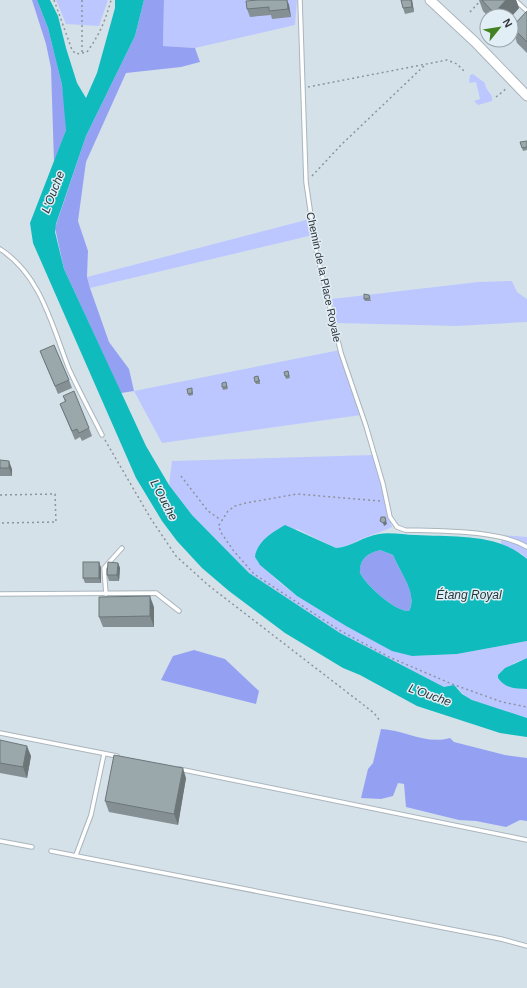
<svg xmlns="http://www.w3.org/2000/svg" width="527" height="988" viewBox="0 0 527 988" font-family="Arial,sans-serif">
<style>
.green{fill:#bdc7ff}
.forest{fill:#94a1f3}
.water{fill:#10bbbe;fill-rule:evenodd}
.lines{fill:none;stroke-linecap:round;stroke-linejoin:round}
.service-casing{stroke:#aab5bd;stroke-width:5.5}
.tertiary-casing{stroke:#aab5bd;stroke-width:11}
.path{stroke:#8b949a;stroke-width:1.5;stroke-dasharray:2 3;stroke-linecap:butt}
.service{stroke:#fff;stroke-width:3.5}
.tertiary{stroke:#fff;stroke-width:9}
.wall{fill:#849094}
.shaded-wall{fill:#6c7678}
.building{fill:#9aa8ac;stroke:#6c7678}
.labels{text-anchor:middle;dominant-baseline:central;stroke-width:3;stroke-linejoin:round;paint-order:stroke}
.street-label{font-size:11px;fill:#313639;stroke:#e2eef6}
.water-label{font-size:12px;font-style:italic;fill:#21393a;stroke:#e2eef6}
</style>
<rect width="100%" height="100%" fill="#d5e1e9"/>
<!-- green -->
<g class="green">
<polygon points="56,0 108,0 99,26 66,24"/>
<polygon points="164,0 297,0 295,25 195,48 163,46"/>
<path d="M473,74L485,83C485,91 494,94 492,101L478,105L474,101L480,99L476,82L469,83L470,75Z"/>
<polygon points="310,219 313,235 90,288 87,277"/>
<polygon points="512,281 517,292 527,299 527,322 457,326 337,323 332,299 478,282"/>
<polygon points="340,350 361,415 162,443 134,391"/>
<path d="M373,455L392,527C382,532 374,534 364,538C355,542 346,547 336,548L297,529L259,546L256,552L257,561L279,582L297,596L346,626L412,656L457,654L527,641V658L514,663L500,681L513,688L527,689V718C510,713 467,704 458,688L444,687L340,633L249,573L192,515L169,485L172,461Z"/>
<polygon points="502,535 527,537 527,559 522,554 501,544"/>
</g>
<!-- forest -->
<g class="forest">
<polygon points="32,0 37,0 48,28 56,60 62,85 66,115 66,130 54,162 51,68 46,44"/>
<polygon points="144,0 164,0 163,46 195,48 200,62 181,67 126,73 86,162 78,221 88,251 87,277 90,288 109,342 129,369 134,391 121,393 64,269 55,228 86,136 135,36"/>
<path d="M380,550L393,555C400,573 418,592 409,611C395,612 366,585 360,573C359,559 368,553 380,550Z"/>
<polygon points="194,650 225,659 259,691 256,704 161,680 173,656"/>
<path d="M381,729C405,730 426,745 450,738L454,742L505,755L527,758V821L520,820L506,827L476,821L459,820L406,807L404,784L398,783L393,796L381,799L361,798L368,769L373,763Z"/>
</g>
<!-- water -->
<g class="water">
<polygon points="37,0 50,0 58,16 66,48 77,83 86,98 97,73 115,8 115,0 144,0 135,36 86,136 56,224 55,232 64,269 146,446 169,485 192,515 249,573 340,633 444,687 454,685 462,694 472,700 527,718 527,737 500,733 417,706 360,675 343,668 285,633 229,591 202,568 177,541 162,521 136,478 33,243 30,223 66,130 62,85 48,28"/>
<path d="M285,525L336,548C351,547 364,536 379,534C391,532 404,535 416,535C452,537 499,533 527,559V641L457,654L412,656L392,651L346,626L297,596L260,565L255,557C257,541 273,532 285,525ZM380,550L393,555C400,573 418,593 409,611C395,612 366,585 360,573C359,559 368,553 380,550Z"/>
<path d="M527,658V689C515,689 505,688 498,678V675L505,668Z"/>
</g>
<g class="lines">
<!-- service casing -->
<g class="service-casing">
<g id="service">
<path d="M300,0L306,182L316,250L341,353L366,426L383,484L390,517L397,527L405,530C438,531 500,530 527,547"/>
<polyline points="515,0 527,11"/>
<path d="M0,249C41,275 52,326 69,369C79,391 91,413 102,435"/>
<polyline points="0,594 156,593 179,611"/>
<polyline points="106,594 104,568 122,548"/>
<polyline points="0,733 117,756"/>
<polyline points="179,769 527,840"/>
<polyline points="0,841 32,847"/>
<polyline points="51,851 501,939 527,946"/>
<polyline points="76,855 91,815 104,754"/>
</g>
</g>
<!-- tertiary casing -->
<g class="tertiary-casing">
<polyline id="tertiary" points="430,0 475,42 527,96"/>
</g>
<!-- path -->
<g class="path">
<path d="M54,0L72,50L76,54L87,52C99,36 106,19 111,0"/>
<polyline points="82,0 82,54"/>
<polyline points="470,12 481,0"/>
<polyline points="511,38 515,34"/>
<polyline points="505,45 509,40"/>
<polyline points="308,87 447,60 457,64 464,71"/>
<polyline points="496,97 507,88"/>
<polyline points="312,176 341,145 426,64"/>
<polyline points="105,440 151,519 176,556 208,585 374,713 380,721"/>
<polyline points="181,476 208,511 221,520"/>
<polyline points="0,495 55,494 56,522 0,523"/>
<polyline points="380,501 297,494 246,503 235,506 228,511 219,525 220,531 233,550 254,574 339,630 389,657 452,684 502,702 527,707"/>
</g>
<!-- service -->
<use href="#service" class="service"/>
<!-- tertiary -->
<use href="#tertiary" class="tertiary"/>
</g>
<!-- wall -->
<g class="wall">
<polygon points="259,0 287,0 289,5 291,17 272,19 271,15 250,17 247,9"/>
<polygon points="401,0 412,0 414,12 405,14 403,8"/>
<polygon points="479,0 516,0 519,8 511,17 511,16 488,16 483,11"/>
<polygon points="527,11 527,53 517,43 512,27"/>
<polygon points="527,141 527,150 523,151 522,148"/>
<polygon points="370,298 371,301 365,301 364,299"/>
<polygon points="40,351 69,380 72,388 58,394"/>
<polygon points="288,371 290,378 286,379 285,376"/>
<polygon points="260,379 260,384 256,384 255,382"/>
<polygon points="226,382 228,389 223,390 222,387"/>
<polygon points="193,391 193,395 189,396 188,394"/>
<polygon points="63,396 89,428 92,436 82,441 80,437 75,440 60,404 65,402"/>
<polygon points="0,460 12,469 12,476 0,476"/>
<polygon points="99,562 101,568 101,583 85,583 83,578"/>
<polygon points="118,563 120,568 119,581 109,581 107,575"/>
<polygon points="154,607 154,627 103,627 99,617"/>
<polygon points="0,740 31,756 27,778 0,773"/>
<polygon points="186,778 178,825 109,812 105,801"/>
</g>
<!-- shaded-wall -->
<g class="shaded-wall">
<polygon points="287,0 289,5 291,17 288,9"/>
<polygon points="411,0 412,0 414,12 412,7"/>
<polygon points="506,0 516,0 519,8 511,17 511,16 496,16 495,12"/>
<polygon points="9,461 12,469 12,476 9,468"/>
<polygon points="385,517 387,524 384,526 383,523"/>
<polygon points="99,562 101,568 101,583 99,578"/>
<polygon points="118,563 120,568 119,581 117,575"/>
<polygon points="150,596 154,607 154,627 150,616"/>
<polygon points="27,746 31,756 27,778 23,767"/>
<polygon points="183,768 186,778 178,825 174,814"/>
</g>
<!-- building -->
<g class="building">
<polygon points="259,0 287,0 288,9 269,11 269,7 247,9 246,1"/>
<polygon points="401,0 411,0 412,7 403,8"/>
<polygon points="482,0 506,0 495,12 491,10"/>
<polygon points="527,11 527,42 512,27"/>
<polygon points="527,141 527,147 522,148 520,142"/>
<polygon points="364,294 369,295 370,298 364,299"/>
<polygon points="54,345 69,380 55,386 40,351"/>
<polygon points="288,371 289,376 285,376 284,372"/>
<polygon points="258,376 259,381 255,382 254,377"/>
<polygon points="226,382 227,387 222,387 222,383"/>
<polygon points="192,388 192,393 188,394 187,389"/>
<polygon points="74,391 89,428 79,433 77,429 72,431 60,404 66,401 63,396"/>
<polygon points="0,460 9,461 9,468 0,468"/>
<polygon points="381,517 385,517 386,521 383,523 380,521"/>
<rect x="83" y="562" width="16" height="16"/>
<polygon points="108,562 118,563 117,575 107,575"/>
<polygon points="150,596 150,616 99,617 99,597"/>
<polygon points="0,740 27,746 23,767 0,763"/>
<polygon points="114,755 183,768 174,814 105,801"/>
</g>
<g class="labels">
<!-- street labels -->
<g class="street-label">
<text transform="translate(324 277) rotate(78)">Chemin de la Place Royale</text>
</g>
<!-- water labels -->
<g class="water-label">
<text transform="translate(53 192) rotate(-69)">L'Ouche</text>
<text transform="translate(164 500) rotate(62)">L'Ouche</text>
<text x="469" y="595">Étang Royal</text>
<text transform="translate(430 695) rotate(20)">L'Ouche</text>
</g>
</g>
<!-- north arrow -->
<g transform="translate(499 28) rotate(60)"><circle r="19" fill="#e2eef6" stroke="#9ba4aa"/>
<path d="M0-3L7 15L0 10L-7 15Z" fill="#428223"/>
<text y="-6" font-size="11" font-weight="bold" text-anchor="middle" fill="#313639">N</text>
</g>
</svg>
